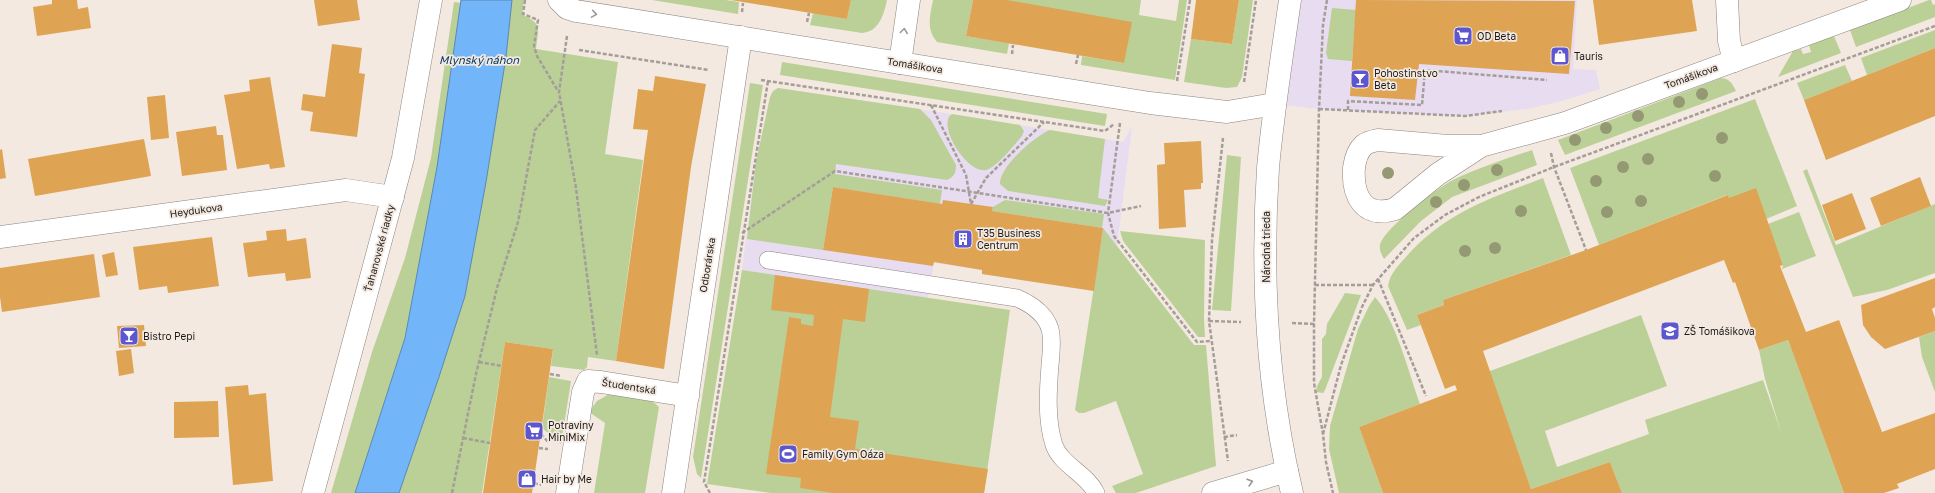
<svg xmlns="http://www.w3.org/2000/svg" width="1935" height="493" viewBox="0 0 1935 493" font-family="'Golos Text',sans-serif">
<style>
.commercial{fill:#e8dcf1}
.green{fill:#bbd096}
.water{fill:#72b5f8;stroke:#5987b5}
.building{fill:#dfa354}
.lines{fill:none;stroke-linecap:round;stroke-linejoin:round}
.lane-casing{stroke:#8d847d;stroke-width:18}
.street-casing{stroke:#8d847d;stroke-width:23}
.secondary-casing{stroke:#8d847d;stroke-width:23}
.path{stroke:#a59d97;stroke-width:2.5;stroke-dasharray:4 2;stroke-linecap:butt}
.lane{stroke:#fff;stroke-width:17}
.street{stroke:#fff;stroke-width:22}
.secondary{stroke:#fff;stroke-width:22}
.tree{fill:#949974}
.oneway{stroke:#9a9897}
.labels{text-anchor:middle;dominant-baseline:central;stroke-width:3.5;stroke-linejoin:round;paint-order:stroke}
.poi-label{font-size:10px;fill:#1e1b18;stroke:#f3e9e1;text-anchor:start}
.street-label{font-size:10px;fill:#1e1b18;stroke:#f3e9e1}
.water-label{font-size:11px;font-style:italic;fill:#083a65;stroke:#f3e9e1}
</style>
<rect width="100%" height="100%" fill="#f3e9e1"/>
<!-- commercial -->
<g class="commercial">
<polygon points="1289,0 1577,0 1573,69 1596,70 1600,89 1562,101 1527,109 1465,116 1319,109 1275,104"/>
<polygon points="778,88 952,114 1123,142 1132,127 1114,270 1094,291 982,274 982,270 934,263 928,298 742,270 756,162 770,97 773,91"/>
</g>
<!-- green -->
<g class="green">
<path d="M512,0H524L522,15C543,23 538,29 536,49L618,62L605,154L643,160L616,361L588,357L587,367L584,370L551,366L553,349L505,342L482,493H399L439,377L465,296L486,182L506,57Z"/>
<polygon points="652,0 726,0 739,2 738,14"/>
<path d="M851,0H887C884,14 879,32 862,33L810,25L813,13L847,19Z"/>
<path d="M933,0H973L966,36L1009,43L1007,54L937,42C926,29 930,16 933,0Z"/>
<polygon points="1007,0 1141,0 1139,15 1176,21 1179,0 1187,0 1175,80 1081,65 1082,56 1124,63"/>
<polygon points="1239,0 1253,0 1242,77 1237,87 1226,88 1184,82 1191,39 1232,44"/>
<polygon points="1929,0 1931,0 1933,5 1935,4 1935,17 1856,47 1850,30"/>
<polygon points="454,2 461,3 437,167 405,338 355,493 331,493 372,352 405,258 431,158"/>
<polygon points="1332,8 1356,10 1352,61 1328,59 1326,53"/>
<polygon points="1935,30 1935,48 1867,75 1861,58"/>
<polygon points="1834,36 1841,53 1778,77 1793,51 1801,49 1803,54 1811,52 1809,45"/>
<polygon points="782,62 1107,114 1105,126 780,75"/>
<polygon points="1845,65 1852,81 1804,100 1797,83"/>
<path d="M1721,78C1730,79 1732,83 1736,91L1565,155L1558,140Z"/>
<polygon points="750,83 763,85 701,478 697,474 693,457"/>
<path d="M778,88L920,109L931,120L956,165C956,173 954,177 947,180L836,164L835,174L942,190L940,204L833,187L823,250L747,239L756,162L770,97L773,91Z"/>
<polygon points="1755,99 1797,206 1766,219 1729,198 1727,195 1599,245 1570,168"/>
<path d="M952,114L1020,125L1024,131L1022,136C1014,145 997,167 986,170C966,174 936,123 952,114Z"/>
<path d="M1050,130L1105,139L1098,198L1108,200L1105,206L1008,191L1000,184C999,167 1035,136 1050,130Z"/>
<path d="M1532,150L1537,165L1452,197L1421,221L1384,259C1381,254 1378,247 1381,242C1388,226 1438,187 1455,179C1480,167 1506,159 1532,150Z"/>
<polygon points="1227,155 1241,157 1231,311 1212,310"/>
<polygon points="1807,169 1836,245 1935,204 1935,273 1887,290 1853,297 1803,171"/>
<path d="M1543,178L1571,255L1443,300L1444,305L1417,315L1421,325L1407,330L1388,286C1390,274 1397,267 1405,258C1444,213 1489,199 1543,178Z"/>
<polygon points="1005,200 1104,214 1102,228 992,211 993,207"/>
<polygon points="1799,212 1816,256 1782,269 1783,265 1768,224"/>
<polygon points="1103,228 1194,345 1206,345 1216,466 1136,493 1116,493 1112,486 1143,474 1116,401 1084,413 1079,413 1075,410"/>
<polygon points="1120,231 1205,240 1204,319 1205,337 1198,337 1123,241"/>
<polygon points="742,270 1010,310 984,493 771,493 707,484"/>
<polygon points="1345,293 1361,295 1325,390 1323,393 1316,392 1317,386 1322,377 1322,339 1326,334 1327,324"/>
<path d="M1375,297C1396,320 1409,374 1420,404L1359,427L1383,493H1339L1329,449L1330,426L1358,329L1369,306Z"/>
<polygon points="1641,315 1667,386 1545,431 1557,467 1649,434 1645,420 1763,380 1781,432 1765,379 1759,350 1788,340 1844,493 1622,493 1610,462 1531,489 1490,375 1490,371"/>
<polygon points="1935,331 1935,392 1922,357 1919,337"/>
<polygon points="549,377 571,381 561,444 542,428"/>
<polygon points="611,393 651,400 659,407 645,493 594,493 605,423 589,412 597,401"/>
</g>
<!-- water -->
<polygon class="water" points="461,0 512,0 506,57 486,182 465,296 439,377 399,493 355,493 405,338 437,167"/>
<!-- building -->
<g class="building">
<polygon points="52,0 77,0 78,9 88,7 91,28 37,36 33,7 52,4"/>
<polygon points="314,0 357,0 360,20 318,26"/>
<polygon points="731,0 851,0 847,19"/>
<polygon points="973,0 1007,0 1132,22 1124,63 966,36"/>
<polygon points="1196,0 1239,0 1232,44 1191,39"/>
<polygon points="1356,0 1575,1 1569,74 1419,64 1415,100 1350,96"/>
<polygon points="1593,0 1692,0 1697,31 1599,45"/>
<polygon points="332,44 362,48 359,73 365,74 357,137 310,131 313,112 301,110 303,94 325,97"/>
<polygon points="1935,48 1935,116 1826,160 1804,100"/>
<polygon points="655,76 706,84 691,167 664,369 616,361 648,130 633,129 638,89 653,91"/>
<polygon points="270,77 285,167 270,169 269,164 237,169 224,95 250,91 249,80"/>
<polygon points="165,95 169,138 151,140 147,97"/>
<polygon points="216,126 217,135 223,135 227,170 182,176 176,132"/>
<polygon points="144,139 151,176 35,196 28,159"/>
<polygon points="1201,141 1203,183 1201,183 1201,189 1184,190 1186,227 1159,229 1157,165 1165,164 1164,143"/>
<polygon points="2,149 6,178 0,179 0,150"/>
<polygon points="1920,177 1931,206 1881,226 1870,198"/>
<polygon points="833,187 942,204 943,200 993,207 992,211 1103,228 1094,291 982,274 982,270 934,262 933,266 823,250"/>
<polygon points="1756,188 1783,265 1780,266 1806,332 1839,320 1882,432 1935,413 1935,469 1897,484 1899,488 1884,493 1844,493 1788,340 1759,350 1735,282 1733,283 1724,260 1483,351 1531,489 1610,462 1622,493 1383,493 1359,427 1457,390 1455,385 1445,389 1417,315 1444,305 1443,300 1586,250 1728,195 1729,198"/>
<polygon points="1852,193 1866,229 1835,241 1822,205"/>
<polygon points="286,229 287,241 306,238 311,278 286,281 285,273 248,277 243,243 267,240 266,231"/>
<polygon points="212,237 219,286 168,293 167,286 139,290 133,247"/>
<polygon points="114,252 118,275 106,277 102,255"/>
<polygon points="94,254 100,297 2,312 0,297 0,268"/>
<polygon points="775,275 869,289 865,322 843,319 830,417 859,421 855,449 988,469 984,493 833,493 800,488 801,478 766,474 789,317 801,319 801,324 813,326 814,315 771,310"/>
<polygon points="1935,278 1935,307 1932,309 1935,318 1935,331 1885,349 1871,337 1863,325 1861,305"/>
<polygon points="144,325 146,346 119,348 117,326"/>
<polygon points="505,342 553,349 532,493 483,493"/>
<polygon points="131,349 134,373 119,376 116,351"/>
<polygon points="248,385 249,395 266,393 273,481 233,485 225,387"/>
<polygon points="218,401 219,437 174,438 174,402"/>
</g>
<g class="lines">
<!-- lane casing -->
<g class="lane-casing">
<path id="lane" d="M768,260L1017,298C1031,304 1045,313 1050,329C1053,340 1051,354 1050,365C1048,391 1046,420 1054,445C1061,465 1087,474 1096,493"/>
</g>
<!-- street casing -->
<g class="street-casing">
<g id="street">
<polyline points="559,0 567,8 576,11 1150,103 1227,112 1275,104"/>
<polyline points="1727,0 1729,41 1734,61"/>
<polyline points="900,63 909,0"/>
<path d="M1481,146L1438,174L1395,209C1364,219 1352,196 1354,168C1355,160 1357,151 1364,145C1368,142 1373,141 1378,140L1448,146H1481L1565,123L1900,0"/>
<polyline points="0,237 346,190 393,197"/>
<polyline points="313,493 403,158 431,0"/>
<polyline points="567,493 583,392 588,381 601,382 688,396"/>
<polyline points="673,493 741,37"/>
<polyline points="1213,493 1287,471"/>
</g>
</g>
<!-- secondary casing -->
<g class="secondary-casing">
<path id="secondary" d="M1290,0C1282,56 1273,112 1268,168C1261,276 1267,388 1292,493"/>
</g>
<!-- path -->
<g class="path">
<polyline points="525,0 523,14 538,20 534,46 537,56 558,91"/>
<polyline points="1327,0 1323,25 1319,109 1314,324 1314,383 1323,434 1326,462 1333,493"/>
<polyline points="742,12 743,3"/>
<polyline points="807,22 809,13"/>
<polyline points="567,36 559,92 576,188 597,355"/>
<polyline points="579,50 709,70"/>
<polyline points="1012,54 1013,45"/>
<polyline points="1076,64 1078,55"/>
<polyline points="761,80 1105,131 1114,124"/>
<polyline points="1177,81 1190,0"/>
<polyline points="1244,82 1256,0"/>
<polyline points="931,105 966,175 971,204"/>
<polyline points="1319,109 1465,116 1502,111"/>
<polyline points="1348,110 1348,101 1422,105 1425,70 1547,80"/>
<polyline points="1120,123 1108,213 1114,236 1197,342 1211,341"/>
<polyline points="1223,138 1212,240 1209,321 1228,461"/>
<polyline points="1551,153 1554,167 1586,250"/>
<polyline points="971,204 986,178 1044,122"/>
<polyline points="742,233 835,171 1108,213 1141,206"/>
<polyline points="1378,279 1426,396"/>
<polyline points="1315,285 1373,285"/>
<polyline points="1209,321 1241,322"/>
<polyline points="1292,323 1314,324"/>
<polyline points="479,362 502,366"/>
<polyline points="550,374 561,376"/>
<polyline points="541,434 549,443"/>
<polyline points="1323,434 1341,365 1362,307 1373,285 1414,238 1445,215 1479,197 1554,167 1935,26"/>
<polyline points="1224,437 1237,435"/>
<polyline points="463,438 490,443"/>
<polyline points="539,448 548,449"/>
<polyline points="534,483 541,485"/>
<polyline points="452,493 476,374 497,288 518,222 535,130 560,101"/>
<polyline points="710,493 704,482 768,81"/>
</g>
<!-- lane -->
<use href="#lane" class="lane"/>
<!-- street -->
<use href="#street" class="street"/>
<!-- secondary -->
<use href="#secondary" class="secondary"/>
</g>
<!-- trees -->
<g class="tree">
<circle cx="1702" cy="94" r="6"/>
<circle cx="1679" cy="102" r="6"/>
<circle cx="1638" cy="116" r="6"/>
<circle cx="1606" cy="128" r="6"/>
<circle cx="1722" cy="138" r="6"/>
<circle cx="1575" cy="140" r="6"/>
<circle cx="1648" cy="159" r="6"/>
<circle cx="1623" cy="167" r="6"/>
<circle cx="1497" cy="170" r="6"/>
<circle cx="1388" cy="173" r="6"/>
<circle cx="1715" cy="176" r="6"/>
<circle cx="1596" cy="181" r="6"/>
<circle cx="1464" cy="185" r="6"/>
<circle cx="1641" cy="201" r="6"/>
<circle cx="1436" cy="202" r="6"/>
<circle cx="1521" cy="211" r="6"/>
<circle cx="1607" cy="212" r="6"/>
<circle cx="1495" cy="248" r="6"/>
<circle cx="1465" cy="251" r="6"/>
</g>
<!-- one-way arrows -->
<defs><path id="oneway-chevron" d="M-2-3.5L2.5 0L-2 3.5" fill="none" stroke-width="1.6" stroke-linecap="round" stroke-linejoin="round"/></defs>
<g class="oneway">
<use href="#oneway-chevron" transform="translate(594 14) rotate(9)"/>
<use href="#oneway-chevron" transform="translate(904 31) rotate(-82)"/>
<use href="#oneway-chevron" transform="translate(1250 482) rotate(-16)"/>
</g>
<!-- icons -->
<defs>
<g id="supermarket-square" transform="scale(1)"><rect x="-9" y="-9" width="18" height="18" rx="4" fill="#5e56cf" stroke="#f3e9e1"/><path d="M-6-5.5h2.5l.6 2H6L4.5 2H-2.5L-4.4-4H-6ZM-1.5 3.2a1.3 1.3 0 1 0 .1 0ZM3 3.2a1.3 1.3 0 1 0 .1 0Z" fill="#fff"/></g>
<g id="shop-square" transform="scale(1)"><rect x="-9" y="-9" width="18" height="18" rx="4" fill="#5e56cf" stroke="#f3e9e1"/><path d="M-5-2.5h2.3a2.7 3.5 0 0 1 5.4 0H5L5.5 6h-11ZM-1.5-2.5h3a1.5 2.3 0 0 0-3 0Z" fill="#fff"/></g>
<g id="bar-square" transform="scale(1)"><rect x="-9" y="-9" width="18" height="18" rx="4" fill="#5e56cf" stroke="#f3e9e1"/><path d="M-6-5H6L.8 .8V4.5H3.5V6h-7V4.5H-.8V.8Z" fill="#fff"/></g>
<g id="building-square" transform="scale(1)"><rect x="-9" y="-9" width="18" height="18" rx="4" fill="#5e56cf" stroke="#f3e9e1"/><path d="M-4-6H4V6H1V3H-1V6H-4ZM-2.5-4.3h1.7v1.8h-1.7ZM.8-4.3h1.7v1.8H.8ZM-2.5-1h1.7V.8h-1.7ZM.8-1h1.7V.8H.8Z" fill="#fff"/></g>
<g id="school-square" transform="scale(1)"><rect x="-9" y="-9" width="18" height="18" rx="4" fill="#5e56cf" stroke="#f3e9e1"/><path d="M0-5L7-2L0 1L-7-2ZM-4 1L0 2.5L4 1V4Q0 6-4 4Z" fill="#fff"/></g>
<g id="stadium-square" transform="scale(1)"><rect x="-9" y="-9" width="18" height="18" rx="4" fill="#5e56cf" stroke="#f3e9e1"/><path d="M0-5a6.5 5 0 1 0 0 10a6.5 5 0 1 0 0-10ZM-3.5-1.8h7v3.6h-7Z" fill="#fff"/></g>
</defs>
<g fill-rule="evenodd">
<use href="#supermarket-square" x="1463" y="36"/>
<use href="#shop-square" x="1560" y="56"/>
<use href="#bar-square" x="1360" y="79"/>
<use href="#building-square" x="963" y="239"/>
<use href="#school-square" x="1670" y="331"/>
<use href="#bar-square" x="129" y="336"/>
<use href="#supermarket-square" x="534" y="431"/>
<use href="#stadium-square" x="788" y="454"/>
<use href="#shop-square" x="527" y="479"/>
</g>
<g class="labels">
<!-- poi labels -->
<g class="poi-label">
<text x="1477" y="36">OD Beta</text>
<text x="1574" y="56">Tauris</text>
<text x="1374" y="73">Pohostinstvo<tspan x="1374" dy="12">Beta</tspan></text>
<text x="977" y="233">T35 Business<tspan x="977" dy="12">Centrum</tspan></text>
<text x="1684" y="331">ZŠ Tomášikova</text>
<text x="143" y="336">Bistro Pepi</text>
<text x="548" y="425">Potraviny<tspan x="548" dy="12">MiniMix</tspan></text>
<text x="802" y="454">Family Gym Oáza</text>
<text x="541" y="479">Hair by Me</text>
</g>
<!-- street labels -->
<g class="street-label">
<text transform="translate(915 65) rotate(9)">Tomášikova</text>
<text transform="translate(1691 76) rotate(-20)">Tomášikova</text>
<text transform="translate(196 210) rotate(-8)">Heydukova</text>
<text transform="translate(1266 247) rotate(-90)">Národná trieda</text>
<text transform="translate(379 248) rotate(-75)">Ťahanovské riadky</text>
<text transform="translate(707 265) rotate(-81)">Odborárska</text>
<text transform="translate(629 386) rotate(9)">Študentská</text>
</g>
<!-- water labels -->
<g class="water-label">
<text x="479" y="59">Mlynský náhon</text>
</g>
</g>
</svg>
